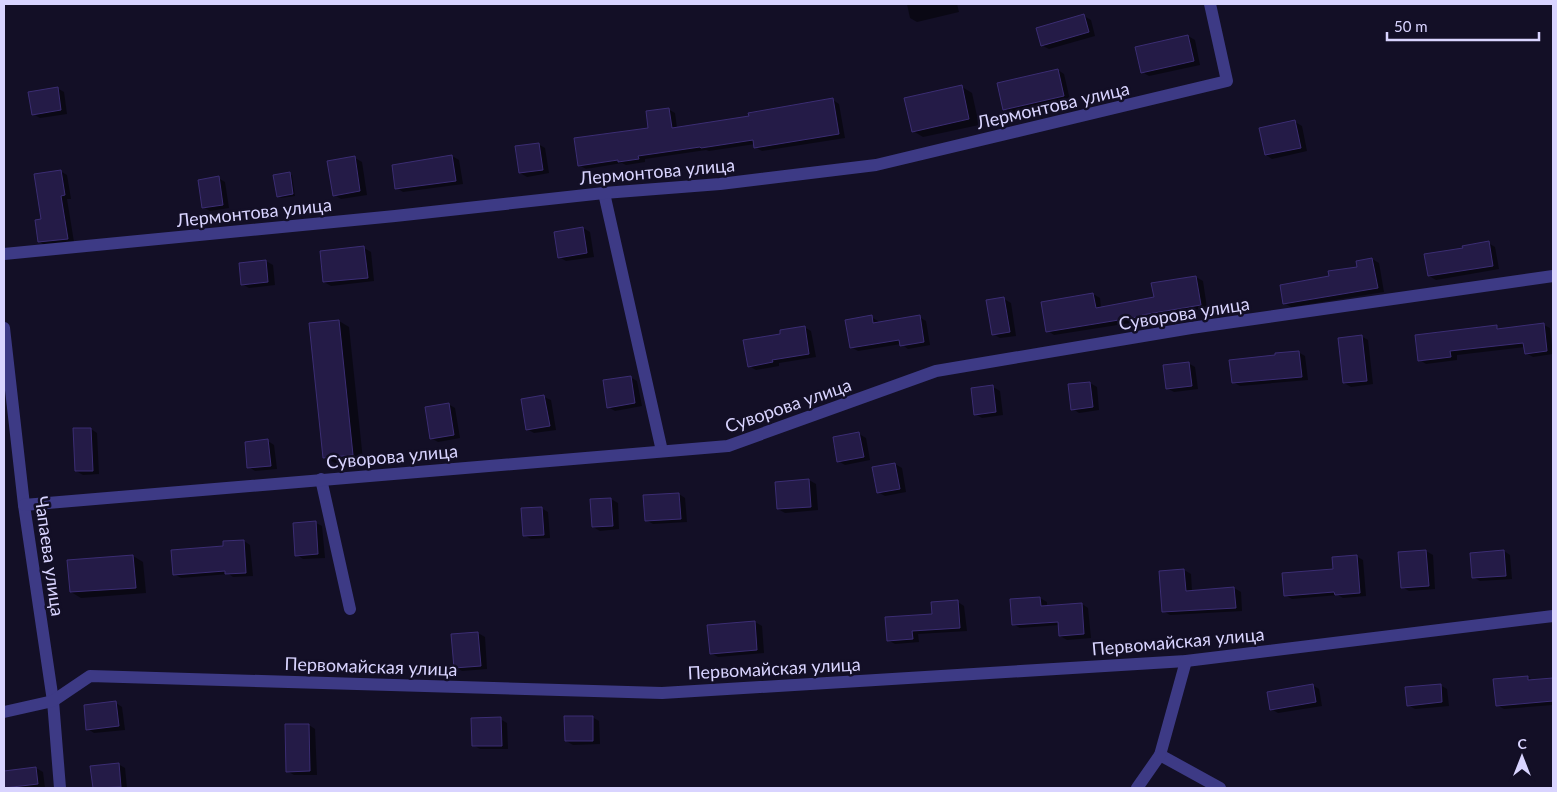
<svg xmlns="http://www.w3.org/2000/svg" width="1557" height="792" viewBox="0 0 1557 792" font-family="Lato,sans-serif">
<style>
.shadow{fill:#0007}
.building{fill:#241b47;stroke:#3b2d73}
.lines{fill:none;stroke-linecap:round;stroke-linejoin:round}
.minor{stroke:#3d3a85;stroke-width:12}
.labels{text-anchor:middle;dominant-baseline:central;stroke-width:5;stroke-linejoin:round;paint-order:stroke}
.street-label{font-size:18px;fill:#d9d4ff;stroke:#130f26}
</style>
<rect width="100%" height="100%" fill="#130f26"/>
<!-- shadow -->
<g class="shadow">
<polygon points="907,4 957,4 959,12 917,22 910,18"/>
<polygon points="1084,16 1091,20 1095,36 1049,49 1043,46"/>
<polygon points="1188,36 1195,40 1200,65 1149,76 1142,72"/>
<polygon points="1058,70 1064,74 1070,100 1011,113 1005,109"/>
<polygon points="962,87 972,93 979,125 923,137 913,131"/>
<polygon points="57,88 64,92 67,114 40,118 33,114"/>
<polygon points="833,100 839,104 845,138 762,151 755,147 755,144 709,151 706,150 645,159 645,162 626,165 622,163 586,169 579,165 650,129 668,109 675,113 677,128 750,117"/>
<polygon points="1295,122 1302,126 1307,151 1272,159 1266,155"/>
<polygon points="538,144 545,148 549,173 527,177 520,173"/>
<polygon points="452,156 459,160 463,184 403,192 397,188 393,166"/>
<polygon points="355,158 362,162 367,195 341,199 334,195"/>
<polygon points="60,171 67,175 71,199 67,199 74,242 46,246 40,242 42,220"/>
<polygon points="289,174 292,175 295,196 281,198 278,196"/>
<polygon points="218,178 225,182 229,208 210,211 203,207"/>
<polygon points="583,228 590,232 594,257 566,261 559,257"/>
<polygon points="1488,243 1495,247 1499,269 1436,280 1429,276 1464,249"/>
<polygon points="364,248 371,252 374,281 331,286 324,282"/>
<polygon points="1372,259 1379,263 1384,292 1291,307 1284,303 1331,277 1358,268"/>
<polygon points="266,261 273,265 275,285 249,288 242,284"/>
<polygon points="1196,277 1203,281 1207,308 1148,318 1149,320 1054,335 1048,331 1093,294 1100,298 1101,308 1155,298"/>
<polygon points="1004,299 1011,303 1016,336 1000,338 993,334"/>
<polygon points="871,317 878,321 879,324 919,317 926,321 930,345 908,349 901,344 858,351 851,347"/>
<polygon points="339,321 349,327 363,460 335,463 324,457"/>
<polygon points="1544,325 1550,328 1553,354 1533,357 1526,353 1525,347 1457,355 1457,360 1426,364 1420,360 1496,327 1502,330"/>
<polygon points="804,327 811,331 816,357 779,363 779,366 756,370 749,366 782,335"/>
<polygon points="1361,336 1368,340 1373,384 1351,387 1344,383"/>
<polygon points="1298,352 1305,356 1308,380 1240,386 1233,382"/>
<polygon points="1188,363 1195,367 1198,389 1174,392 1167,388"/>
<polygon points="630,377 637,381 642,406 615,411 608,407"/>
<polygon points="1090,383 1097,387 1099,410 1079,413 1073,409"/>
<polygon points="993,387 1000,391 1003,415 982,418 975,414"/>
<polygon points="544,397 551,400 556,430 534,433 527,429"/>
<polygon points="448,404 455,408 460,438 438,442 431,438"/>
<polygon points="91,429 97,433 99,474 83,475 76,471"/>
<polygon points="859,434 866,438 870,460 845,465 838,461"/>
<polygon points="268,441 274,445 277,469 255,471 249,467"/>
<polygon points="895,464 902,468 906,492 885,496 878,492"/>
<polygon points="809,480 816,484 818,510 785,513 778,509"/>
<polygon points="679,494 685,498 687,522 653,524 646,520"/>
<polygon points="611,499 618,503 619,529 600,531 593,527"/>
<polygon points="541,508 548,512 550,538 531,539 524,535"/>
<polygon points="316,523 322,526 325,558 303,559 297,555"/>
<polygon points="244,541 250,545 253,576 233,577 229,574 181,578 174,574 225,548"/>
<polygon points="1426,551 1433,555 1435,589 1409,591 1402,587"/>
<polygon points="1504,551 1510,555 1512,579 1480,581 1473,577"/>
<polygon points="133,556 143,562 146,593 81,598 71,592"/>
<polygon points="1356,556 1363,560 1366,596 1343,598 1338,595 1292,599 1285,595 1334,571"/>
<polygon points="1184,570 1191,574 1192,592 1234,588 1241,592 1242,611 1170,615 1163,611"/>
<polygon points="1040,598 1047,602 1047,607 1082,604 1088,608 1091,638 1067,640 1060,636 1060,625 1020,628 1013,624 1011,601"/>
<polygon points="958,602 964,606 967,631 918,634 919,642 895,644 888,640"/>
<polygon points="755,622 762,626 764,653 718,657 711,653"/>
<polygon points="478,633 485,637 487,669 462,671 455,667"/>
<polygon points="1528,677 1534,681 1553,679 1553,705 1504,709 1497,705"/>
<polygon points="1312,685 1319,689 1322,706 1278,713 1271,709"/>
<polygon points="1440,685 1447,689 1449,706 1415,709 1408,705"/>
<polygon points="116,703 122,707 125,730 94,733 88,729"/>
<polygon points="592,717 599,721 600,744 573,745 566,741"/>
<polygon points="500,719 507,723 508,749 480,749 473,745"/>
<polygon points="309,725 315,729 317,775 294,775 287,771"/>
<polygon points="118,764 125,768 127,788 94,788 92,767"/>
<polygon points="36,768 43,772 45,788 5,788 4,772"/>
</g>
<!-- building -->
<g class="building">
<polygon points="1084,14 1089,32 1041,46 1036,28"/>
<polygon points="1188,35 1194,61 1141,73 1135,47"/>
<polygon points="1058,69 1064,96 1003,110 997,83"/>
<polygon points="962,85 969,119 912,132 904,98"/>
<polygon points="58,87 61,110 32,115 28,92"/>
<polygon points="833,98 839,134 754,148 753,140 701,148 700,147 638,156 639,159 618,162 618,160 578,166 574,138 648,128 646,111 669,108 672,128 749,116 748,113"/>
<polygon points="1295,120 1301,148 1265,155 1259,128"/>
<polygon points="539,143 543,170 519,173 515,146"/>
<polygon points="452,155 456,181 395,189 392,165"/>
<polygon points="355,156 360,191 333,196 327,161"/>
<polygon points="61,170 65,195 61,196 68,239 38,242 35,220 41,219 34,174"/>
<polygon points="290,172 293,194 277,197 273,175"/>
<polygon points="219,176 223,205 202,208 198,180"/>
<polygon points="583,227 587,253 558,258 554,232"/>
<polygon points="1489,241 1493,266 1428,276 1424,254 1463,248 1462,246"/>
<polygon points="364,246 368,278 323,282 320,251"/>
<polygon points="1372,258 1378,288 1283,304 1280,285 1329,276 1328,271 1357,267 1356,261"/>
<polygon points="266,260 268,282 241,285 239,263"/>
<polygon points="1196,276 1201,305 1142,315 1143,316 1046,332 1041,302 1093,293 1096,308 1154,297 1151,283"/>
<polygon points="1004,297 1010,332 992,335 986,300"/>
<polygon points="872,315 873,323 920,315 924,342 900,346 899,340 850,348 845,320"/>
<polygon points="339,320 353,455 323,458 309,323"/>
<polygon points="1544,323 1547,351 1525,354 1523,343 1450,351 1451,357 1418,361 1415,335 1497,325 1497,329"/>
<polygon points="805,326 809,354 772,360 773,362 748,367 743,340 780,334 780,330"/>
<polygon points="1362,335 1367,381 1343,383 1338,338"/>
<polygon points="1299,351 1302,377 1232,383 1229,360 1275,355 1275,353"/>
<polygon points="1189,362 1192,386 1166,389 1163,365"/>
<polygon points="631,376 635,403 607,408 603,380"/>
<polygon points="1090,382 1093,407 1071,410 1068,384"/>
<polygon points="993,385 996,412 974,415 971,388"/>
<polygon points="544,395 550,426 526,430 521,399"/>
<polygon points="449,403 454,435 430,439 425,407"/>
<polygon points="73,428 91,428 93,471 75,471"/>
<polygon points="859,432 864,457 837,462 833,437"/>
<polygon points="268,439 271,466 247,468 245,442"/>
<polygon points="895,463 900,489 877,493 872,467"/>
<polygon points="809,479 811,507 777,509 775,482"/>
<polygon points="679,493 681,519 645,521 643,495"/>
<polygon points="611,498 613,526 592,527 590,499"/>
<polygon points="542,507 544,535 523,536 521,508"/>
<polygon points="316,521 318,554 295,556 293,523"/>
<polygon points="244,540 246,573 225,574 225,571 173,575 171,550 223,546 223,541"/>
<polygon points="1426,550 1429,586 1401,588 1398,552"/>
<polygon points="1504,550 1506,576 1472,578 1470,553"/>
<polygon points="133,555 136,588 70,592 67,560"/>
<polygon points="1357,555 1360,593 1335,595 1334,592 1284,596 1282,573 1333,569 1332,557"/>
<polygon points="1184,569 1186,591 1234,587 1236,608 1162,612 1159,571"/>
<polygon points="1040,597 1041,606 1082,603 1084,634 1059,636 1058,622 1012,625 1010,599"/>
<polygon points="958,600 960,628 912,631 913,639 887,641 885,617 932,614 931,602"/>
<polygon points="755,621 757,650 710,654 707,625"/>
<polygon points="478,632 481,666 454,668 451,634"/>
<polygon points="1528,676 1528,680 1553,678 1553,701 1496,706 1493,679"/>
<polygon points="1313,684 1316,702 1270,710 1267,692"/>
<polygon points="1441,684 1442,702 1407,706 1405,687"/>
<polygon points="116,701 119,726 86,730 84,705"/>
<polygon points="564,716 593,716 593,741 565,741"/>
<polygon points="501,717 502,746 472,746 471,718"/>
<polygon points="285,724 309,724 310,771 286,772"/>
<polygon points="119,763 121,787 93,788 90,766"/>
<polygon points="36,767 38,784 4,788 4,771"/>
</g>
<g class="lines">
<!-- minor -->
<g class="minor">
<polyline points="604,193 662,451"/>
<polyline points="4,254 395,216 604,193 720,184 876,165 1227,81 1210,4"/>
<polyline points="4,328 24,505 53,701 60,788"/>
<polyline points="321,479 350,609"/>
<polyline points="24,505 728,446 936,371 1191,328 1553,276"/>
<polyline points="4,712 53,701 90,676 662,693 1186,661 1553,616"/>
<polyline points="1160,755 1220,788"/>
<polyline points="1137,788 1160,755 1186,661"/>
</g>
</g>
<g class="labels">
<!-- street labels -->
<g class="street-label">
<text transform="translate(1053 105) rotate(-13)">Лермонтова улица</text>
<text transform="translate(657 171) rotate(-5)">Лермонтова улица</text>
<text transform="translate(254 212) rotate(-6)">Лермонтова улица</text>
<text transform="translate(1184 313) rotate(-9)">Суворова улица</text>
<text transform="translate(788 405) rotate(-19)">Суворова улица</text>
<text transform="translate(392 456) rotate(-5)">Суворова улица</text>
<text transform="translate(50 556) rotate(82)">Чапаева улица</text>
<text transform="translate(1178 641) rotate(-5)">Первомайская улица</text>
<text transform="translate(371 666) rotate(2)">Первомайская улица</text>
<text transform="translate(774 668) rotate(-3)">Первомайская улица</text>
</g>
</g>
<!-- border -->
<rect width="1557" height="792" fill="none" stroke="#d9d4ff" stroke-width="10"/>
<!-- north arrow -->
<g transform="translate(1522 757)" stroke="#130f26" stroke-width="4" paint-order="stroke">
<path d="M0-4L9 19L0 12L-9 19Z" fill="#d9d4ff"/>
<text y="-8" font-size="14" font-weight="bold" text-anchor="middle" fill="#d9d4ff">С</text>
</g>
<!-- scale -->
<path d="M1387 32v8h152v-8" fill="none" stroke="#d9d4ff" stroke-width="2.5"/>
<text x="1394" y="32" font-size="15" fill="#d9d4ff" stroke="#130f26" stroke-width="4" paint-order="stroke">50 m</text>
</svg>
